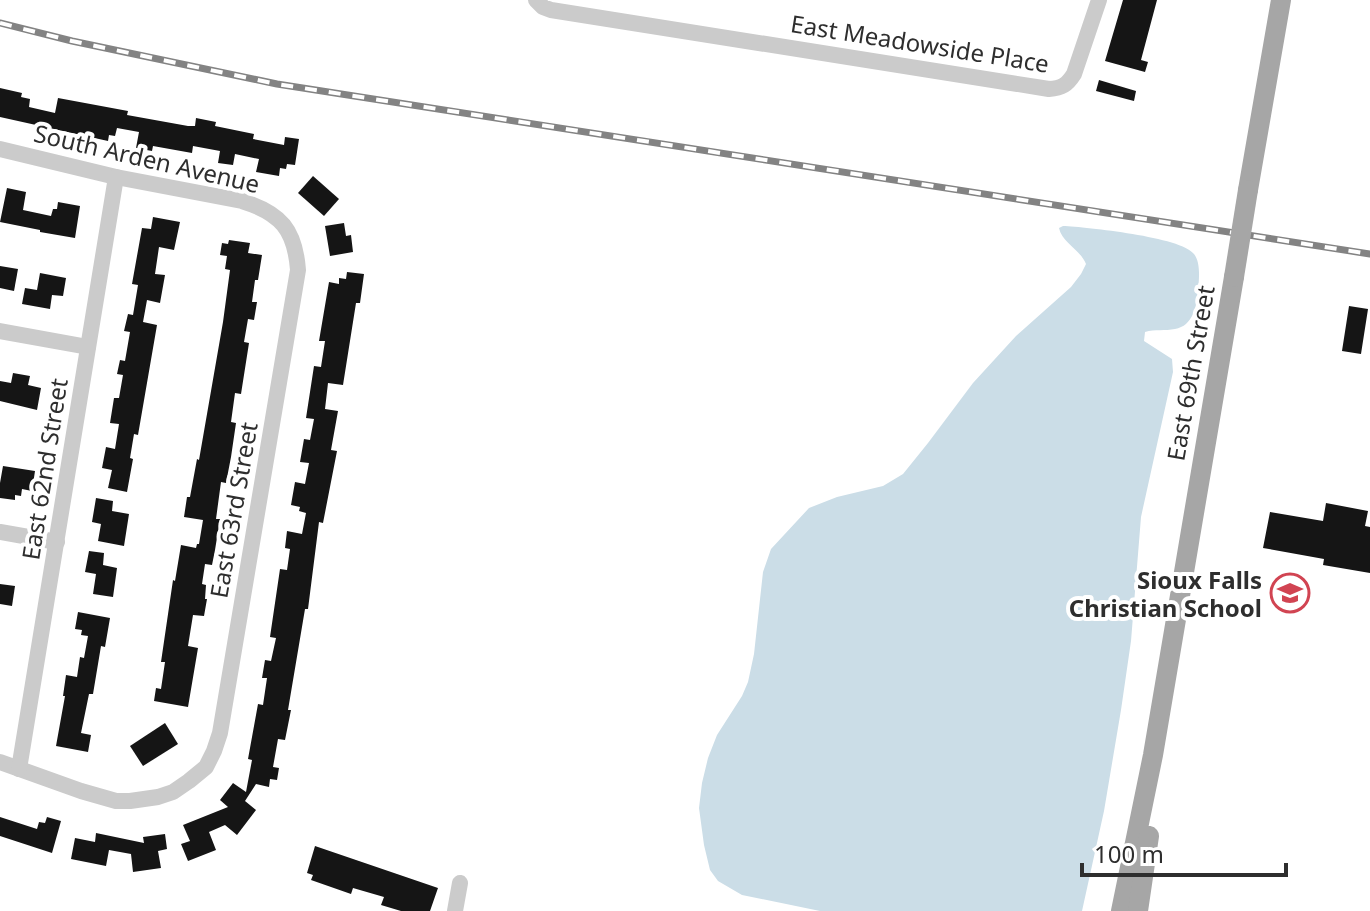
<svg xmlns="http://www.w3.org/2000/svg" width="1370" height="911" viewBox="0 0 1370 911" font-family="'Noto Sans',sans-serif">
<style>
.water{fill:#cbdde7}
.building{fill:#151515}
.lines{fill:none;stroke-linecap:round;stroke-linejoin:round}
.minor{stroke:#cbcbcb;stroke-width:16}
.major{stroke:#a6a6a6;stroke-width:20}
.rail-casing{stroke:#838383;stroke-width:7}
.rail{stroke:#fff;stroke-width:4;stroke-dasharray:12;stroke-linecap:butt}
.major-bridge{stroke:#a6a6a6;stroke-width:20}
.labels{text-anchor:middle;dominant-baseline:central;stroke-width:8;stroke-linejoin:round;paint-order:stroke}
.street-label{font-size:24px;fill:#2e2e2e;stroke:#fff}
.poi-label{font-size:24px;font-weight:bold;fill:#2e2e2e;stroke:#fff;text-anchor:end}
</style>
<rect width="100%" height="100%" fill="#fff"/>
<!-- water -->
<path class="water" d="M1063,226C1086,227 1182,237 1194,254C1201,263 1199,279 1198,290C1197,306 1193,326 1175,329C1165,331 1155,329 1145,332L1144,341L1172,359L1173,372L1141,517L1131,641L1121,710L1104,811L1082,911H820L742,895L718,881L710,870L704,845L699,808L702,783L708,758L717,735L742,696L748,682L754,654L763,572L771,549L809,508L837,497L883,486L903,474L928,443L973,383L1016,336L1071,287L1081,274L1086,264C1080,249 1062,243 1059,228Z"/>
<!-- building -->
<g class="building">
<polygon points="1123,0 1157,0 1141,60 1148,62 1145,72 1105,61"/>
<polygon points="1099,80 1136,91 1134,101 1096,91"/>
<polygon points="0,88 22,93 21,97 30,99 29,107 55,113 58,98 128,111 127,115 188,126 195,126 196,118 216,122 215,126 254,134 253,139 284,145 285,137 299,139 295,165 287,164 286,169 280,168 279,176 256,172 259,159 235,154 233,165 218,163 220,151 193,146 192,153 153,146 152,151 136,148 139,132 117,128 115,136 109,135 108,141 0,117"/>
<polygon points="313,176 339,199 324,216 298,193"/>
<polygon points="7,188 26,192 23,210 51,216 53,209 57,209 58,202 80,206 75,238 40,232 40,230 0,222"/>
<polygon points="153,217 180,222 174,250 159,247 155,274 165,275 160,303 147,300 143,322 157,325 138,435 134,434 130,458 133,459 127,492 108,488 112,470 102,468 106,447 115,449 119,424 110,423 114,398 119,398 123,375 117,374 120,360 125,361 130,332 124,331 128,314 133,315 138,285 132,284 142,228 151,229"/>
<polygon points="344,223 346,236 351,235 353,252 330,256 325,226"/>
<polygon points="229,240 250,243 248,253 262,255 258,280 255,280 252,302 257,302 254,320 248,319 244,342 249,343 241,394 235,393 231,422 236,423 231,457 226,483 221,482 216,519 220,519 215,550 212,565 205,564 202,584 206,585 205,599 207,599 204,616 193,615 188,646 198,648 188,707 154,701 156,688 161,689 165,662 161,662 173,580 175,581 181,545 196,548 197,544 199,544 203,520 184,517 187,497 190,497 197,459 199,460 223,322 230,270 225,269 227,256 220,255 222,243 228,244"/>
<polygon points="0,266 18,269 14,291 0,288"/>
<polygon points="347,272 364,274 360,303 356,303 343,385 328,383 325,409 338,411 331,450 337,451 323,523 319,522 308,609 305,609 288,710 291,710 285,740 278,739 273,767 279,768 277,780 270,779 269,787 256,784 245,801 256,810 237,835 225,825 209,832 216,850 188,861 181,844 190,841 183,825 228,807 220,800 233,783 246,792 252,760 248,759 258,704 263,705 267,678 262,678 265,660 271,661 276,638 270,637 280,569 287,570 290,549 285,548 287,531 302,534 306,513 299,511 300,507 291,505 295,482 305,484 309,463 300,462 304,439 310,440 314,419 306,418 314,366 321,367 325,341 319,341 329,282 339,284 339,278 346,279"/>
<polygon points="40,273 66,278 63,296 52,295 50,309 22,304 25,288 37,290"/>
<polygon points="1349,306 1368,309 1361,354 1342,351"/>
<polygon points="13,373 30,376 28,385 41,388 37,410 0,401 0,381 11,383"/>
<polygon points="3,466 35,471 32,491 22,489 21,496 15,495 15,500 0,498 0,483"/>
<polygon points="96,498 113,501 112,511 129,514 124,546 98,541 101,524 92,522"/>
<polygon points="1326,503 1368,511 1365,526 1370,527 1370,573 1323,565 1324,559 1263,548 1270,512 1323,521"/>
<polygon points="89,551 104,553 103,565 117,568 113,597 93,594 96,574 85,572"/>
<polygon points="0,584 15,586 12,606 0,604"/>
<polygon points="78,612 110,618 105,647 101,646 93,694 89,694 81,733 91,735 88,752 56,746 65,696 63,696 66,675 77,677 80,657 84,658 88,636 81,635 82,630 75,629"/>
<polygon points="165,723 178,744 143,766 130,746"/>
<polygon points="0,817 37,829 39,822 45,823 47,817 61,821 52,853 0,836"/>
<polygon points="96,833 144,843 143,837 165,834 167,849 158,851 161,868 133,872 131,854 109,850 106,866 71,859 75,838 95,842"/>
<polygon points="315,846 438,888 430,911 401,911 381,905 384,897 353,888 351,894 311,880 313,875 307,873"/>
</g>
<g class="lines">
<!-- minor -->
<g class="minor">
<path d="M536,0L543,7L551,10L1049,89C1062,88 1067,85 1074,74L1099,0"/>
<path d="M0,149L116,177L242,201C281,213 295,230 298,270L220,733L214,751L206,767L189,781L173,792L158,797L130,801H116L81,791L0,762"/>
<polyline points="0,331 88,347"/>
<polyline points="0,532 57,542"/>
<polyline points="19,769 116,177"/>
<polyline points="455,911 460,883"/>
</g>
<!-- major -->
<g class="major">
<polyline points="1248,190 1281,0"/>
<polyline points="1121,911 1153,755 1234,277"/>
<polyline points="1138,911 1149,836"/>
</g>
<!-- rail casing -->
<g class="rail-casing">
<polyline id="rail" points="0,23 72,41 277,84 1370,254"/>
</g>
<!-- rail -->
<use href="#rail" class="rail"/>
<!-- major-bridge -->
<polyline class="major-bridge" points="1234,277 1248,190"/>
</g>
<!-- icons -->
<defs>
<g id="school-ring" transform="scale(2)"><circle r="9.5" fill="#fff" stroke="#d14452" stroke-width="1.5"/><path d="M0-5L7-2L0 1L-7-2ZM-4 1L0 2.5L4 1V4Q0 6-4 4Z" fill="#d14452"/></g>
</defs>
<g fill-rule="evenodd">
<use href="#school-ring" x="1290" y="593"/>
</g>
<g class="labels">
<!-- street labels -->
<g class="street-label">
<text transform="translate(920 43) rotate(9)">East Meadowside Place</text>
<text transform="translate(147 158) rotate(13)">South Arden Avenue</text>
<text transform="translate(1190 373) rotate(-80)">East 69th Street</text>
<text transform="translate(44 469) rotate(-81)">East 62nd Street</text>
<text transform="translate(233 510) rotate(-80)">East 63rd Street</text>
</g>
<!-- poi labels -->
<g class="poi-label">
<text x="1262" y="579">Sioux Falls<tspan x="1262" dy="28">Christian School</tspan></text>
</g>
</g>
<!-- scale -->
<path d="M1082 863v12h204v-12" fill="none" stroke="#2e2e2e" stroke-width="4"/>
<text x="1094" y="863" font-size="24" fill="#2e2e2e" stroke="#ffffff" stroke-width="6" paint-order="stroke">100 m</text>
</svg>
